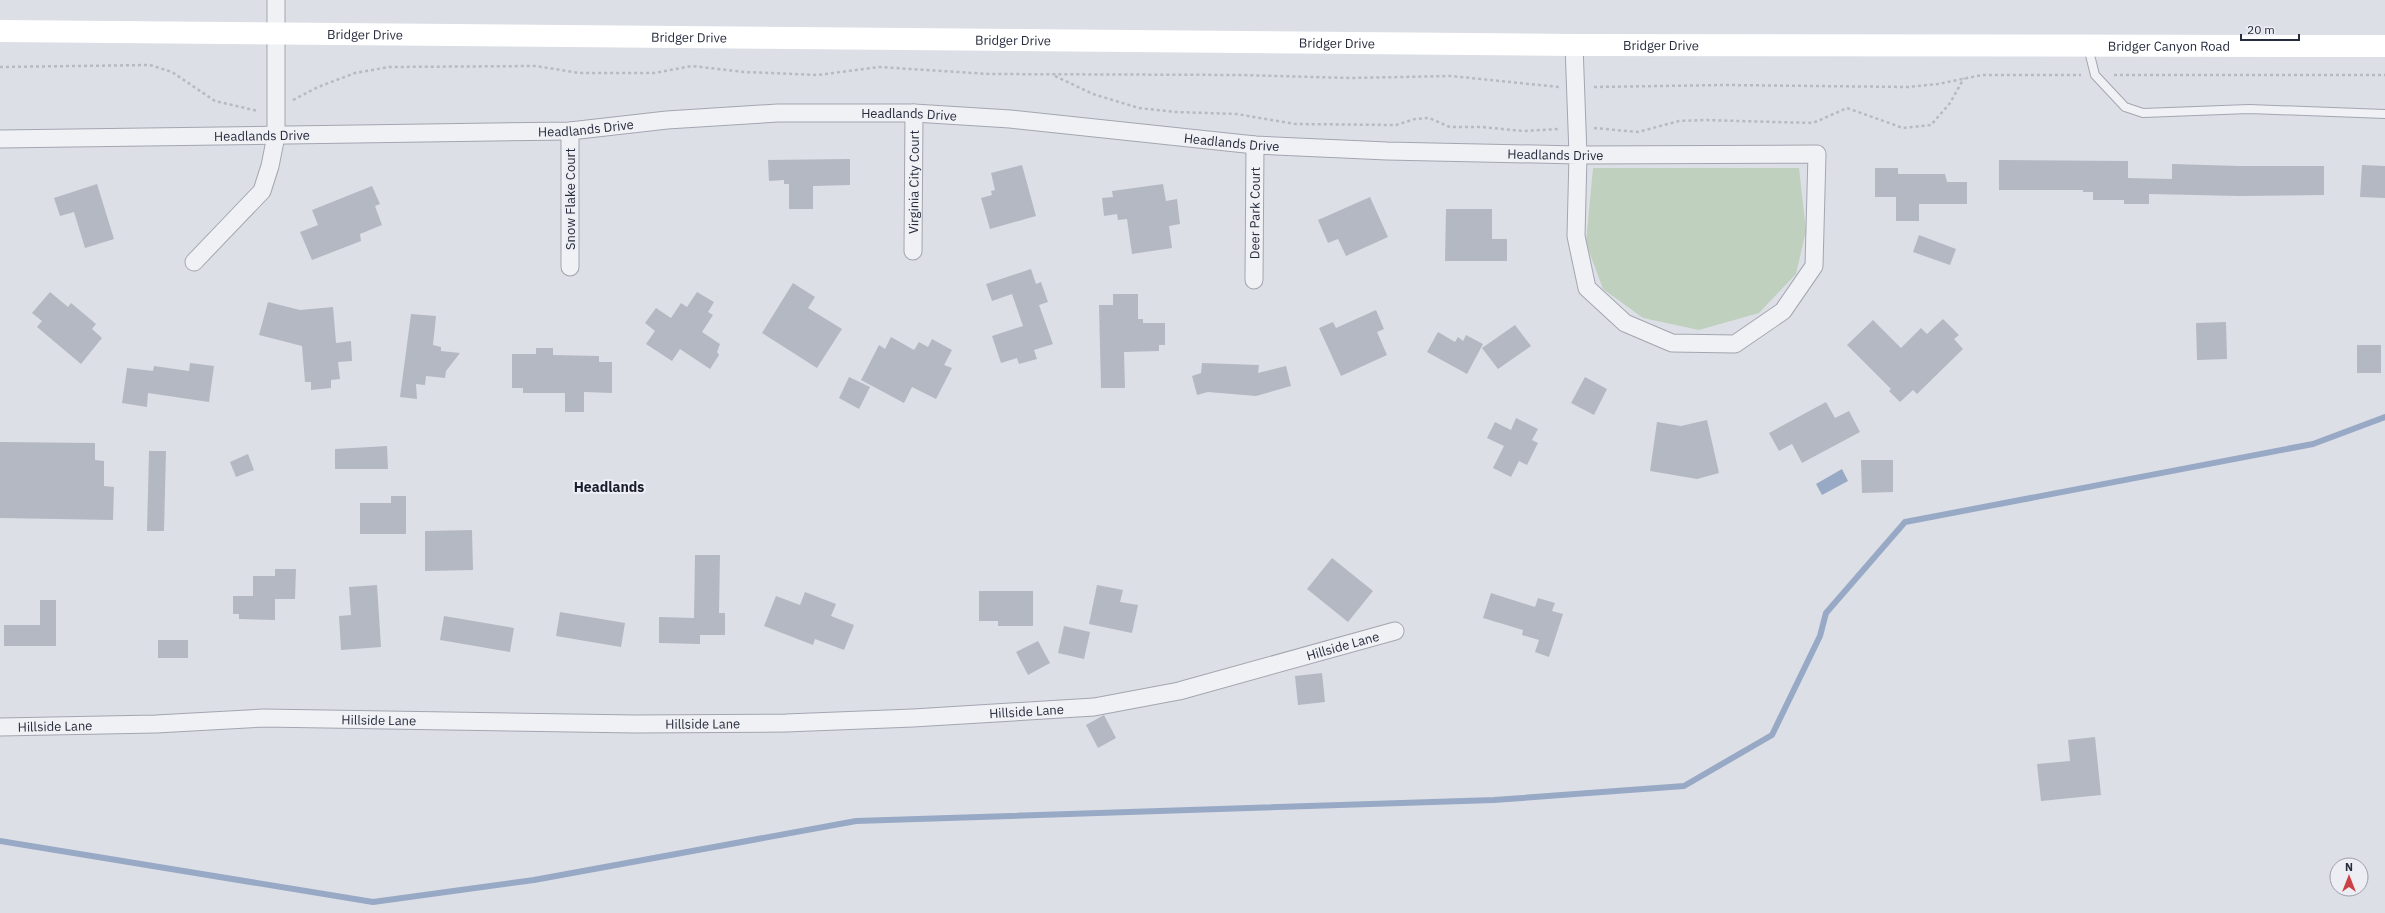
<svg xmlns="http://www.w3.org/2000/svg" width="2385" height="913" viewBox="0 0 2385 913" font-family="'IBM Plex Sans',sans-serif">
<style>
.green{fill:#c0d0be}
.water{fill:#98a9c6}
.lines{fill:none;stroke-linecap:round;stroke-linejoin:round}
.stream{stroke:#98a9c6;stroke-width:6}
.building{fill:#b4b8c3}
.service-casing{stroke:#a3a6b0;stroke-width:10}
.minor-casing{stroke:#a3a6b0;stroke-width:19}
.path{stroke:#b7bac1;stroke-width:2.5;stroke-dasharray:3 3;stroke-linecap:butt}
.service{stroke:#eff1f5;stroke-width:8}
.minor{stroke:#eff1f5;stroke-width:17}
.secondary{stroke:#fff;stroke-width:22}
.labels{text-anchor:middle;dominant-baseline:central;stroke-width:4;stroke-linejoin:round;paint-order:stroke}
.street-label{font-size:13px;fill:#272c3d;stroke:#eceef4}
.neighbourhood-label{font-size:14px;font-weight:bold;fill:#191d2d;stroke:#eceef4}
</style>
<rect width="100%" height="100%" fill="#dddfe6"/>
<!-- green -->
<polygon class="green" points="1593,168 1799,168 1806,231 1796,274 1759,313 1699,330 1643,318 1603,289 1586,243"/>
<!-- water -->
<polygon class="water" points="1842,469 1848,481 1822,495 1816,484"/>
<g class="lines">
<!-- stream -->
<polyline class="stream" points="0,841 373,902 534,880 856,821 1494,800 1684,786 1772,735 1820,636 1826,613 1905,522 2313,444 2385,417"/>
</g>
<!-- building -->
<g class="building">
<polygon points="850,159 850,185 813,186 813,209 789,209 789,184 784,184 784,180 769,181 768,160"/>
<polygon points="1999,160 2128,161 2128,178 2172,179 2172,164 2240,166 2324,166 2324,195 2239,196 2149,194 2149,204 2124,204 2124,200 2093,200 2093,192 2083,192 2083,190 1999,190"/>
<polygon points="1022,165 1036,216 990,229 981,198 992,195 991,191 995,190 991,173"/>
<polygon points="2362,165 2385,166 2385,198 2360,197"/>
<polygon points="1875,168 1898,168 1898,174 1945,174 1947,182 1967,182 1967,204 1919,204 1919,221 1896,221 1896,197 1875,197"/>
<polygon points="97,184 114,239 85,248 74,212 60,216 54,198"/>
<polygon points="1163,184 1166,201 1177,199 1180,224 1169,226 1172,248 1132,254 1127,219 1118,220 1117,214 1104,216 1102,198 1113,197 1112,191"/>
<polygon points="372,186 380,204 375,206 382,225 360,234 361,241 312,260 300,232 318,225 312,210"/>
<polygon points="1370,197 1388,237 1346,256 1338,239 1328,243 1318,220"/>
<polygon points="1446,209 1492,209 1492,239 1507,239 1507,261 1445,261"/>
<polygon points="1919,235 1956,249 1950,265 1913,252"/>
<polygon points="1031,269 1036,284 1041,282 1048,302 1039,305 1053,344 1034,350 1037,359 1019,364 1017,358 1001,363 992,336 1023,326 1012,294 992,301 986,284"/>
<polygon points="793,283 815,297 808,308 842,329 817,368 762,333"/>
<polygon points="50,292 68,307 71,303 96,324 92,329 102,338 81,364 37,327 42,321 32,313"/>
<polygon points="697,292 714,302 708,312 713,315 702,332 720,344 717,352 719,355 710,369 680,349 672,361 646,344 655,331 645,323 656,308 671,318 681,303 687,307"/>
<polygon points="1113,294 1138,294 1138,319 1143,319 1143,323 1165,323 1165,345 1159,345 1159,351 1124,352 1125,388 1101,388 1099,305 1113,305"/>
<polygon points="268,302 300,310 333,307 336,343 351,341 352,361 338,362 340,379 331,380 331,388 311,390 311,382 305,382 302,346 259,335"/>
<polygon points="1376,310 1384,329 1377,332 1387,355 1341,376 1319,328 1333,322 1336,328"/>
<polygon points="411,314 436,316 433,345 441,347 441,351 460,353 446,371 445,378 426,376 425,385 416,384 417,399 400,397"/>
<polygon points="1943,319 1959,335 1954,339 1963,349 1917,394 1913,390 1900,402 1889,391 1891,389 1847,345 1873,320 1901,348 1921,328 1927,334"/>
<polygon points="2226,322 2227,359 2197,360 2196,323"/>
<polygon points="1515,325 1531,346 1498,369 1482,348"/>
<polygon points="1438,332 1455,342 1458,337 1463,341 1466,335 1483,344 1467,374 1427,352"/>
<polygon points="891,337 914,350 919,342 928,347 932,339 952,350 944,365 952,368 936,399 912,387 904,403 861,380 879,345 885,349"/>
<rect x="2357" y="345" width="24" height="28"/>
<polygon points="536,348 553,348 553,355 599,356 599,362 612,362 612,393 584,392 584,412 565,412 565,393 523,393 523,388 512,388 512,354 536,354"/>
<polygon points="190,363 214,366 209,402 148,393 147,407 122,403 127,368 153,371 154,366 189,371"/>
<polygon points="1202,363 1259,365 1258,373 1286,366 1291,386 1256,396 1208,392 1197,395 1192,376 1201,373"/>
<polygon points="849,377 870,387 859,409 839,398"/>
<polygon points="1585,377 1607,389 1594,415 1571,403"/>
<polygon points="1826,402 1835,418 1849,411 1860,432 1802,463 1792,444 1779,451 1769,433"/>
<polygon points="1516,418 1538,429 1532,440 1538,443 1527,465 1519,461 1511,477 1493,468 1504,446 1487,438 1495,422 1511,430"/>
<polygon points="1707,420 1719,473 1697,479 1650,471 1657,422 1681,426"/>
<polygon points="0,442 95,443 95,460 104,461 104,486 114,487 113,520 0,518"/>
<polygon points="387,446 388,469 335,469 335,449"/>
<polygon points="149,451 166,451 164,531 147,531"/>
<polygon points="248,454 254,470 236,477 230,462"/>
<polygon points="1861,460 1893,460 1893,492 1862,493"/>
<polygon points="391,496 406,496 406,534 360,534 360,503 391,503"/>
<polygon points="472,530 473,570 425,571 425,531"/>
<polygon points="695,555 720,555 719,613 725,613 725,635 700,635 700,644 659,643 659,617 694,618"/>
<polygon points="1332,558 1373,591 1348,622 1307,589"/>
<polygon points="275,569 296,569 295,599 275,599 275,620 239,619 239,614 233,614 233,596 253,596 253,576 275,576"/>
<polygon points="377,585 381,647 341,650 339,616 351,615 349,587"/>
<polygon points="1097,585 1123,590 1120,602 1138,605 1132,633 1089,624"/>
<polygon points="979,591 1033,591 1033,626 998,626 998,621 979,621"/>
<polygon points="805,592 836,604 831,616 854,625 844,650 815,639 813,645 764,626 776,596 800,605"/>
<polygon points="1491,593 1535,607 1538,598 1555,603 1552,611 1563,614 1549,657 1535,652 1539,640 1522,635 1523,630 1483,618"/>
<polygon points="40,600 56,600 56,646 4,646 4,625 40,625"/>
<polygon points="560,612 625,623 621,647 556,636"/>
<polygon points="444,616 514,628 510,652 440,640"/>
<polygon points="1064,626 1090,632 1084,659 1058,653"/>
<rect x="158" y="640" width="30" height="18"/>
<polygon points="1038,641 1050,663 1028,675 1016,652"/>
<polygon points="1322,673 1325,702 1298,705 1295,676"/>
<polygon points="1104,715 1116,738 1098,748 1086,725"/>
<polygon points="2095,737 2101,795 2041,801 2037,764 2070,761 2068,740"/>
</g>
<g class="lines">
<!-- service casing -->
<g class="service-casing">
<polyline id="service" points="2088,47 2095,75 2125,107 2143,113 2249,109 2385,114"/>
</g>
<!-- minor casing -->
<g class="minor-casing">
<g id="minor">
<polyline points="570,131 570,267"/>
<path id="s1" d="M0,139L570,131L667,120L778,113H914L1010,119L1255,145L1387,151L1578,155L1817,154L1814,266L1783,311L1735,344L1672,343L1625,323L1587,288L1576,236L1578,155L1574,45"/>
<path id="s2" d="M913,251L914,113"/>
<polyline points="194,262 262,191 270,166 276,136 276,0"/>
<path id="s3" d="M1254,280L1255,145"/>
<path id="s4" d="M0,727L156,724L264,718L635,724L786,723L913,718L1094,707L1179,691L1395,631"/>
</g>
</g>
<!-- path -->
<g class="path">
<polyline points="0,67 150,65 172,72 215,101 258,111"/>
<polyline points="2114,75 2385,75"/>
<polyline points="1055,76 1093,94 1139,108 1176,112 1237,114 1295,124 1396,125 1415,119 1429,118 1450,127 1482,127 1523,131 1559,129"/>
<polyline points="1594,87 1725,85 1908,87 1938,84 1982,75 2081,75"/>
<polyline points="293,100 318,87 355,73 389,67 536,66 579,73 654,73 692,66 744,72 818,75 879,67 989,74 1240,75 1351,78 1451,76 1559,87"/>
<polyline points="1594,128 1638,132 1679,121 1704,120 1813,123 1847,108 1903,128 1931,125 1950,103 1964,78"/>
</g>
<!-- service -->
<use href="#service" class="service"/>
<!-- minor -->
<use href="#minor" class="minor"/>
<!-- secondary -->
<path class="secondary" id="s5" d="M0,31L1574,45L2385,46"/>
</g>
<g class="labels">
<!-- street labels -->
<g class="street-label">
<text stroke="none"><textPath href="#s5" startOffset="365">Bridger Drive</textPath></text>
<text stroke="none"><textPath href="#s5" startOffset="689">Bridger Drive</textPath></text>
<text stroke="none"><textPath href="#s5" startOffset="1013">Bridger Drive</textPath></text>
<text stroke="none"><textPath href="#s5" startOffset="1337">Bridger Drive</textPath></text>
<text stroke="none"><textPath href="#s5" startOffset="1661">Bridger Drive</textPath></text>
<text stroke="none"><textPath href="#s5" startOffset="2169">Bridger Canyon Road</textPath></text>
<text stroke="none"><textPath href="#s1" startOffset="910">Headlands Drive</textPath></text>
<text stroke="none"><textPath href="#s1" startOffset="586">Headlands Drive</textPath></text>
<text stroke="none"><textPath href="#s1" startOffset="262">Headlands Drive</textPath></text>
<text stroke="none"><textPath href="#s1" startOffset="1234">Headlands Drive</textPath></text>
<text stroke="none"><textPath href="#s1" startOffset="1558">Headlands Drive</textPath></text>
<text stroke="none"><textPath href="#s2" startOffset="69">Virginia City Court</textPath></text>
<text transform="translate(570 199) rotate(-90)">Snow Flake Court</text>
<text stroke="none"><textPath href="#s3" startOffset="67">Deer Park Court</textPath></text>
<text stroke="none"><textPath href="#s4" startOffset="1351">Hillside Lane</textPath></text>
<text stroke="none"><textPath href="#s4" startOffset="1027">Hillside Lane</textPath></text>
<text stroke="none"><textPath href="#s4" startOffset="379">Hillside Lane</textPath></text>
<text stroke="none"><textPath href="#s4" startOffset="703">Hillside Lane</textPath></text>
<text stroke="none"><textPath href="#s4" startOffset="55">Hillside Lane</textPath></text>
</g>
<!-- neighbourhood labels -->
<g class="neighbourhood-label">
<text x="609" y="487">Headlands</text>
</g>
</g>
<!-- north arrow -->
<g transform="translate(2349 877)"><circle r="19" fill="#eceef4" stroke="#9da0ab"/>
<path d="M0-3L7 15L0 10L-7 15Z" fill="#cb4246"/>
<text y="-6" font-size="11" font-weight="bold" text-anchor="middle" fill="#272c3d">N</text>
</g>
<!-- scale -->
<path d="M2241 34v6h58v-6" fill="none" stroke="#272c3d" stroke-width="2"/>
<text x="2247" y="34" font-size="12" fill="#272c3d" stroke="#eceef4" stroke-width="3" paint-order="stroke">20 m</text>
</svg>
